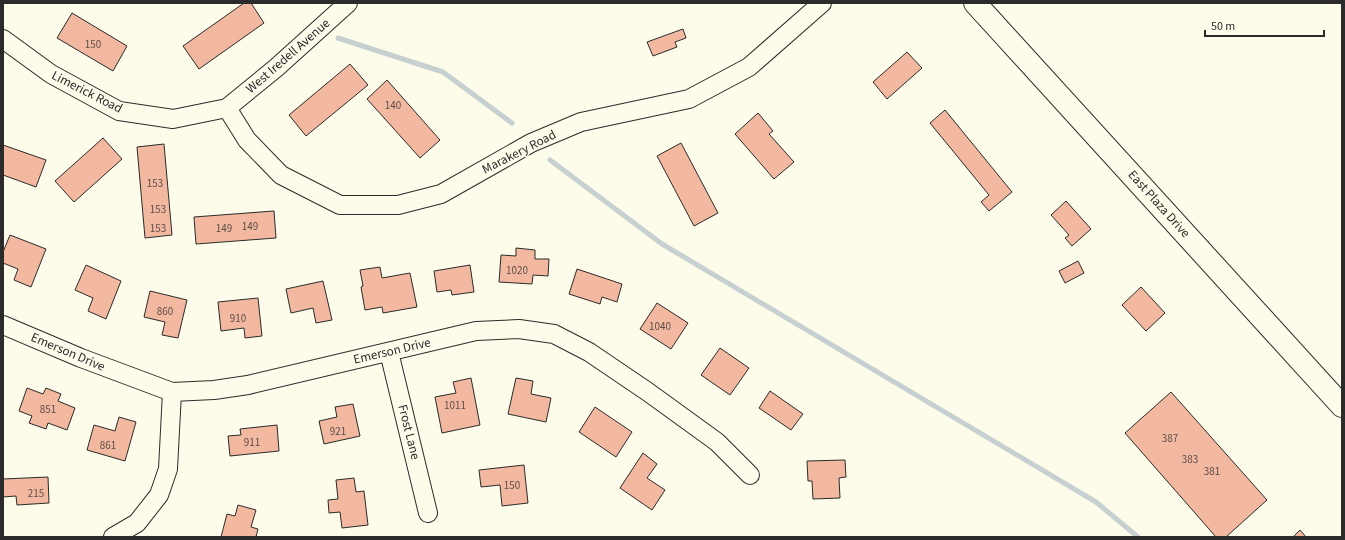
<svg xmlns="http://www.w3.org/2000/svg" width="1345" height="540" viewBox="0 0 1345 540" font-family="'Source Sans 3',sans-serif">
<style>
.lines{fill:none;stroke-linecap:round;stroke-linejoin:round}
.stream{stroke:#c7d0d0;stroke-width:5}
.building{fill:#f2b8a0;stroke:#2b2b2b}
.minor-casing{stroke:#2b2b2b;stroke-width:20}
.major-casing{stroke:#2b2b2b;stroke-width:24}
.minor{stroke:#fdfbea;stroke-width:18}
.major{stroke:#fdfbea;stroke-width:22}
.labels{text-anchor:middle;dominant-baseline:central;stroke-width:3;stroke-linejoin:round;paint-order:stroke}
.number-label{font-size:11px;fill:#5d4e48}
.street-label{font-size:13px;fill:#2b2b2b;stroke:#fdfbea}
</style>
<rect width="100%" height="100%" fill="#fdfbea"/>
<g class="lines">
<!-- stream -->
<g class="stream">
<polyline points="338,38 443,72 512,123"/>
<polyline points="550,160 662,244 1096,502 1138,537"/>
</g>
</g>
<!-- building -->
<g class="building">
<polygon points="244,3 251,3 264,23 199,69 183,46"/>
<polygon points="72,13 127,46 113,71 57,38"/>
<polygon points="683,29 686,38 675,42 677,47 653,56 647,42"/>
<polygon points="907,52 922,68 887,99 873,82"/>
<polygon points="350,64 368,85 306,136 289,115"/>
<polygon points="387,80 440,140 420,158 367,99"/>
<polygon points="945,110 1012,192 989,211 981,202 989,195 930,123"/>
<polygon points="758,113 773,131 769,134 794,162 774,179 735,134"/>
<polygon points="103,138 122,159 74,202 55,181"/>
<polygon points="681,143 718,213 694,226 657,156"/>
<polygon points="164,144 172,235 145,238 137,147"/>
<polygon points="3,145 46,160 36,187 3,175"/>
<polygon points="1066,201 1091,229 1072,246 1065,238 1069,235 1051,215"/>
<polygon points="274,211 276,238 196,244 194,217"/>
<polygon points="10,235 46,249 31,287 14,280 18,269 3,263 3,252"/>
<polygon points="516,248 535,250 535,259 549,259 548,276 533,275 532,284 499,282 501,255 516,256"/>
<polygon points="1078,261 1084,273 1065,283 1059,271"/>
<polygon points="86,265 121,281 106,319 88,311 93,298 75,290"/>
<polygon points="470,265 474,292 452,295 451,290 437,292 434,271"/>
<polygon points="380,267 382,278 410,273 417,307 383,313 382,307 365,310 361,287 363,286 360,270"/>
<polygon points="577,269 622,284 617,302 602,297 600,304 569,294"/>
<polygon points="323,281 332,320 316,323 313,308 291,313 286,289"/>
<polygon points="1141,287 1165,313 1146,331 1122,305"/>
<polygon points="150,291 187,300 178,338 162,335 165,322 144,317"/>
<polygon points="258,298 262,336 245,338 244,328 221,331 218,302"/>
<polygon points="657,303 688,323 671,349 640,329"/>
<polygon points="720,348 749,368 730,395 701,375"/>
<polygon points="471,378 480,425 442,433 435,397 456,393 453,382"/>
<polygon points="516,378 533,381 531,394 551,398 546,422 508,414"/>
<polygon points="27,388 43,394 46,388 61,394 58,401 75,408 67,430 48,423 46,429 29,423 32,416 19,411"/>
<polygon points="770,391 803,414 791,430 759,408"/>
<polygon points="1171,392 1267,500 1226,537 1216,537 1125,433"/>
<polygon points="353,404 360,436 324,444 319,421 337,417 335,407"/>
<polygon points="595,407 632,432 616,457 579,432"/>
<polygon points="119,417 136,422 125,461 87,450 94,425 115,431"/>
<polygon points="277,425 279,451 230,456 228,436 241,435 240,429"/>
<polygon points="643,453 657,464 647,478 665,490 652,510 620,488"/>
<polygon points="845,460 846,477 839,478 840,498 813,499 812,481 808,481 807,461"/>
<polygon points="524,465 528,503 502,506 500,485 481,487 479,470"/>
<polygon points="48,477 49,503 17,505 16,496 3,497 3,479"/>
<polygon points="354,478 356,492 364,491 368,525 342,528 340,512 329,513 328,500 338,499 336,480"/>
<polygon points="238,505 256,510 251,527 258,529 256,537 221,537 227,514 235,516"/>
<polygon points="1300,530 1306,537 1293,537"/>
</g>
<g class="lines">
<!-- minor casing -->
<g class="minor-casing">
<g id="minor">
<polyline points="3,39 51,74 119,111 173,119 227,108 276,68 348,3"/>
<polyline points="227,108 247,140 281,175 340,205 398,205 441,194 531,143 581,122 689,99 749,67 822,3"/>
<polyline points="3,325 81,358 172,392 214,390 248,385 476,331 519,329 554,334 589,352 648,392 717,442 750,475"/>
<polyline points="389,352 428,513"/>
<polyline points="113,537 137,523 159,495 168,469 172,392"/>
</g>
</g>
<!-- major casing -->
<g class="major-casing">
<polyline id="major" points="975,3 1342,406"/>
</g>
<!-- minor -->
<use href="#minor" class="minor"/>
<!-- major -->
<use href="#major" class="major"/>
</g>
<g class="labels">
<!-- number labels -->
<g class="number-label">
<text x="93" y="44">150</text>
<text x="393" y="105">140</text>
<text x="155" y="183">153</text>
<text x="158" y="209">153</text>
<text x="250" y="226">149</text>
<text x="158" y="228">153</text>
<text x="224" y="228">149</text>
<text x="517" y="270">1020</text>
<text x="165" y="311">860</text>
<text x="238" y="318">910</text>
<text x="660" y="326">1040</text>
<text x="455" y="405">1011</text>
<text x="48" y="409">851</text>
<text x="338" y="431">921</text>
<text x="1170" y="438">387</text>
<text x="252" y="442">911</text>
<text x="108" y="445">861</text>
<text x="1190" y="459">383</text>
<text x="1212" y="471">381</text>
<text x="512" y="485">150</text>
<text x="36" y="493">215</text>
</g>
<!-- street labels -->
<g class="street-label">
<text transform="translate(288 56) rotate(-41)">West Iredell Avenue</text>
<text transform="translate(87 92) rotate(27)">Limerick Road</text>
<text transform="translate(519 152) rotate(-27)">Marakery Road</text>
<text transform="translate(1159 204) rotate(48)">East Plaza Drive</text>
<text transform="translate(392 351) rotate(-13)">Emerson Drive</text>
<text transform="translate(68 352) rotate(23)">Emerson Drive</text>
<text transform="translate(409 432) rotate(76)">Frost Lane</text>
</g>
</g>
<!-- border -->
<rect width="1345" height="540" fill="none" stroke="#2b2b2b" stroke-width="8"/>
<!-- scale -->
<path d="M1205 30v6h119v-6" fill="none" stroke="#2b2b2b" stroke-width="2"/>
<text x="1211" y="30" font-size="12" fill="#2b2b2b" stroke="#fdfbea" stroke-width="3" paint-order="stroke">50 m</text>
</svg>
